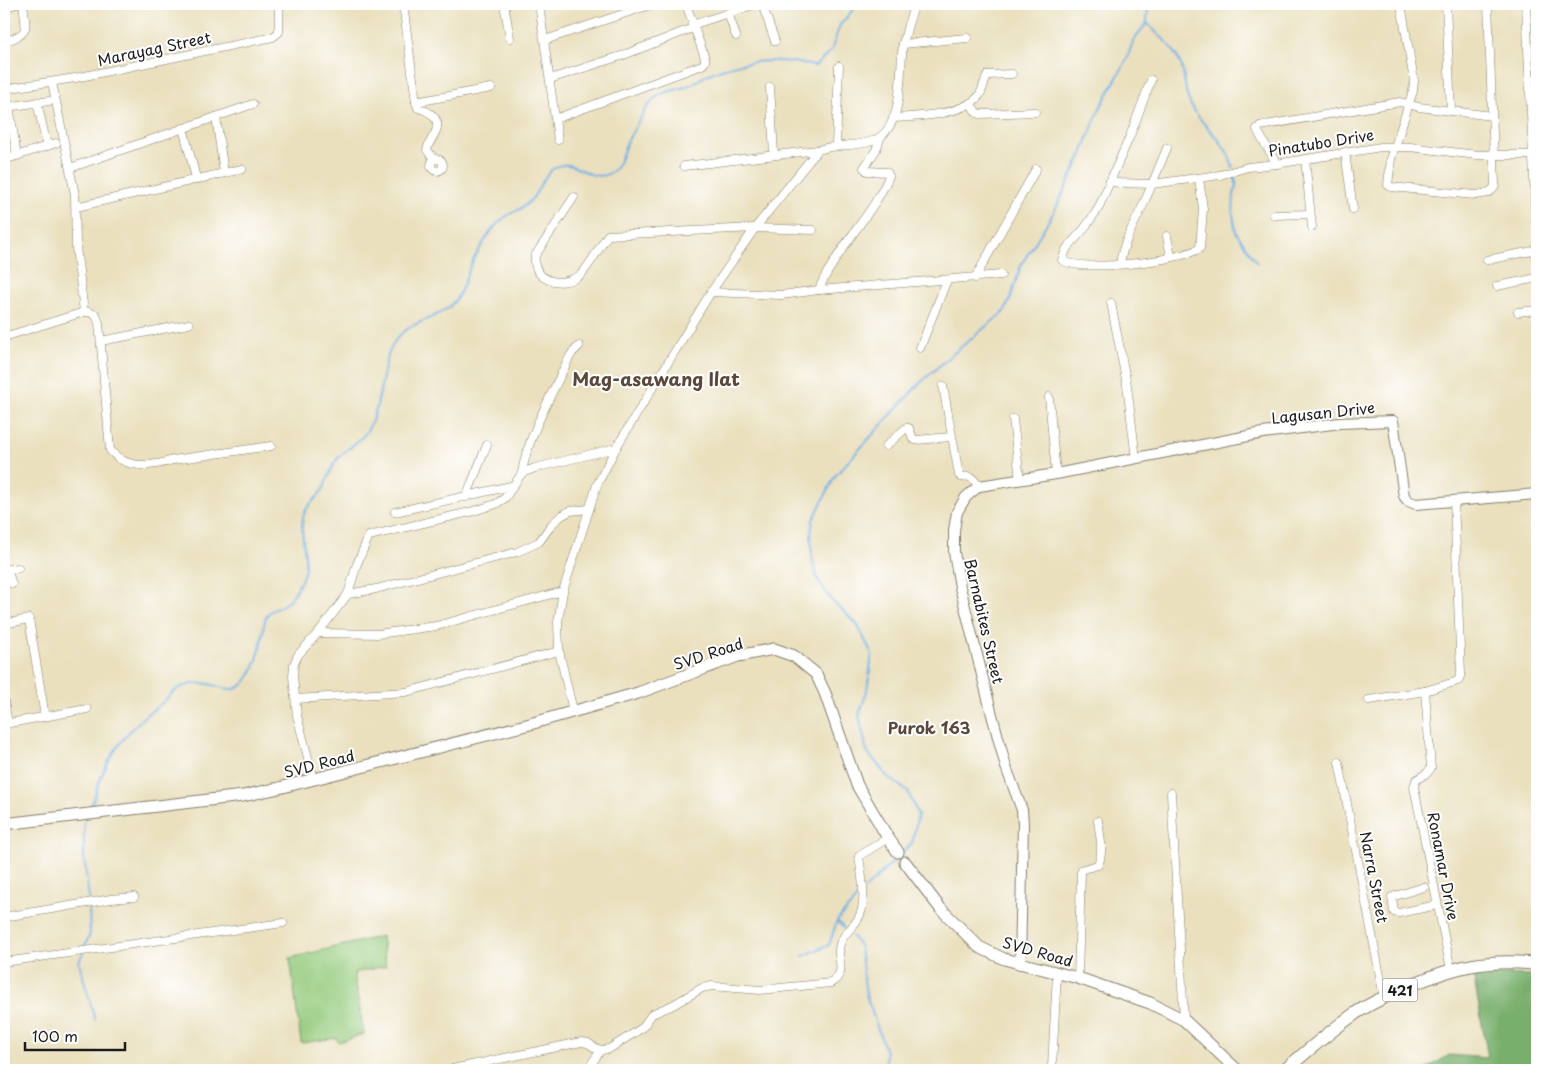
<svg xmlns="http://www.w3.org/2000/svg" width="1541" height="1074" viewBox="0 0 1541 1074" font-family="'Playpen Sans',sans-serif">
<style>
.green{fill:#95cb7d;stroke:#58744c}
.forest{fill:#78af6c;stroke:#4a6644}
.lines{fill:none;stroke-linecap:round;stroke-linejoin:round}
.stream{stroke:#73b0e5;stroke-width:2}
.minor-casing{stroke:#837e6d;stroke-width:9}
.tertiary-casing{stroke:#837e6d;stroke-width:12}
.secondary-casing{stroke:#837e6d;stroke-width:13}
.primary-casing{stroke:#837e6d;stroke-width:14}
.minor{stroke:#fff;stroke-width:8}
.tertiary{stroke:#fff;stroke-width:10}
.secondary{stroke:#fff;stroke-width:11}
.primary{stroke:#fff;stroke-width:12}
.labels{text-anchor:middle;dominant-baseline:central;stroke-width:4;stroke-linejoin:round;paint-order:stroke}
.shield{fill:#fff;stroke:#606060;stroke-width:1}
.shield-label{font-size:14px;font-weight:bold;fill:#1c1c1c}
.street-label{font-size:15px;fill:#1c1c1c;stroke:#fff}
.neighbourhood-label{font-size:16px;font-weight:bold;fill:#5c483a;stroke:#fff}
.quarter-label{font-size:18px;font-weight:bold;fill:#5c483a;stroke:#fff}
</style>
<rect width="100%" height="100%" fill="#fff"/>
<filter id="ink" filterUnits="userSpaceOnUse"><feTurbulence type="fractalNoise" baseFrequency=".02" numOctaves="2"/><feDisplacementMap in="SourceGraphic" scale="10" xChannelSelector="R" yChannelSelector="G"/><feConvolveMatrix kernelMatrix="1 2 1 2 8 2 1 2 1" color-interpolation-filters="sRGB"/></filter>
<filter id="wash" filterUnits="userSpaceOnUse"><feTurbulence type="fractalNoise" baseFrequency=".0096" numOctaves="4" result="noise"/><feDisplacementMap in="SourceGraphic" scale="20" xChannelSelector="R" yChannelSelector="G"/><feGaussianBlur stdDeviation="1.12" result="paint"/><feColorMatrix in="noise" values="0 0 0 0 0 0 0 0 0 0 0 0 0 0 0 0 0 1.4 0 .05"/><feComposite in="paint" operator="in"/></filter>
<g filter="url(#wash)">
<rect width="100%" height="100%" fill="#eae0be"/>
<!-- green -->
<path class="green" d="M382,936L386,966L354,973L364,1034C355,1036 346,1041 338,1042L337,1038L301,1043L290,958Z"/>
<!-- forest -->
<polygon class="forest" points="1473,974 1537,975 1537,1070 1425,1070 1449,1055 1488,1058"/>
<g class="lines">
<!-- stream -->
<g class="stream">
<path d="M1148,24C1161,38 1174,46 1181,65C1187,83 1183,95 1195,112C1209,133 1227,142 1233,168"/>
<polyline points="1234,173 1237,187 1234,194 1233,215 1236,232 1257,263"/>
<path d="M90,808C95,798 97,786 102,775C111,754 125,734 143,718C148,713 155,709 161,704C169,697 174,689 184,686C191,684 200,683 208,684C225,687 236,697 249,677C256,666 260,651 262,638C264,631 263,622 267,615C271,609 280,608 286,603C294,596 301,582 304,573C309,554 298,533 304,514C307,505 317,498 322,491C329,479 331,464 341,455C350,446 360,442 367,431C384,402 379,366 395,341C407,322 433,321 449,307C464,294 466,271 476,255C484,242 492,227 504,218C512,212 523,209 529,202C539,193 541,177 553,169C574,153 590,188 613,171C621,165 623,149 628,140C634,129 640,119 646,109C659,90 665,94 685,87C694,84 702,77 711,73C745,59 779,58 815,66L831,51L840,25L858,4"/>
<polyline points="84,822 84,855 89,899"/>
<polyline points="902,853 912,843 918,815 908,792 887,776 867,752 859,715 867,691 872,654 857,624 831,600 817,578 812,557 811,534 813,520 835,476 919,384 955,352 1004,312 1010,300 1021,265 1054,212 1081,156 1099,110 1126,61 1134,39 1147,23 1148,4"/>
<polyline points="865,889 899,856"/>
<polyline points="837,921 844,928"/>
<polyline points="852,936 860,947 866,995 886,1052 885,1070"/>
<polyline points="84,948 90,934 89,904"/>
<polyline points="83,953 79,962 95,1020"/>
<polyline points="803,956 829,945 837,921 858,897"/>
</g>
</g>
</g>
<g filter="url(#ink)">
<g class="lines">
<!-- minor casing -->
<g class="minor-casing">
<g id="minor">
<polyline points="403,4 416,102 491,88"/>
<polyline points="504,4 510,38"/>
<polyline points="539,4 558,140"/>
<polyline points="762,4 775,41"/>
<path d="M1401,4L1414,81L1413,91L1391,159L1388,185L1391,187L1475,195C1484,194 1491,194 1495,186L1488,4"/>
<polyline points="1446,4 1451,111"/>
<polyline points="1526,4 1536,223"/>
<polyline points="4,8 16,4"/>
<polyline points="728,13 736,36"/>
<polyline points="692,25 756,4"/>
<polyline points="545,40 653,4"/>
<path d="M4,42C31,33 26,30 23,4"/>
<polyline points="903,44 967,38"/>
<polyline points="550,79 621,56 693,28"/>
<path d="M1151,80L1130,136L1098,209L1084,229L1067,248L1062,260C1079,273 1182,261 1200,248L1203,209L1199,178"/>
<polyline points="52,82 75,195 76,247 84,312"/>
<polyline points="770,87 774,155"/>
<polyline points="4,89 75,78 273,37 279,32 279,4"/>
<polyline points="37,102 47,146"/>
<path d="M416,102L418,108C429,111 441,118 436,131C433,138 429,141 427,150L434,159"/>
<polyline points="970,103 977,113 980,114 1035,112"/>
<polyline points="9,106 17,156"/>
<polyline points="6,107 49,101"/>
<polyline points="216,117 224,173"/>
<path d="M893,118C916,117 963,115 979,96C983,90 984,81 988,75L1012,74"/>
<polyline points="555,119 702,65 705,62 705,58 686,4"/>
<polyline points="183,128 196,178"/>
<polyline points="836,146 839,66"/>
<polyline points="1345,152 1353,209"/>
<circle cx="437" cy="165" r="6"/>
<polyline points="1305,159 1312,227"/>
<polyline points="4,160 56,143"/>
<path d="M1276,164C1271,151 1262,142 1257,129L1260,126L1400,102L1419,107L1492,116"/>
<path d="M684,166L818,150C836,144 859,147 875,140C905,126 899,71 903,44C906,30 910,17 915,4"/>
<polyline points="70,168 253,104"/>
<polyline points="1110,181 1119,183 1152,184 1220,175 1248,167 1276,164 1381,147 1410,147 1477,155 1537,155"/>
<path d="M574,197L535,256C532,281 560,288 579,276C586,272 602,243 608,235L755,228L813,230"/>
<polyline points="76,207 242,169"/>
<polyline points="1274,215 1310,214"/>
<polyline points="1167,236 1171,257"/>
<polyline points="1487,260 1537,250"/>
<path d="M1120,264C1123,242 1135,223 1144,203C1152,185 1159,167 1167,148"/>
<polyline points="975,278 1036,169"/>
<polyline points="1497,286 1537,278"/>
<path d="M819,290C822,280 828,271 834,262C851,233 876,208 889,176L887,172L867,171L864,168L876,150L881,136"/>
<polyline points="711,292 781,295 819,290 1001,275"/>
<polyline points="1111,303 1127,385 1136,459"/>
<polyline points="1518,312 1537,310"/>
<path d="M4,337L84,312H89L96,315L99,323L110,450C126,470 151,467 173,460L271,446"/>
<polyline points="101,341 189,324"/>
<polyline points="920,348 947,280"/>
<path d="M943,386L959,475L961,477C971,475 973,478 979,486"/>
<polyline points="1049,397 1056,474"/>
<polyline points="1013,419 1020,480"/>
<polyline points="886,446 906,428 909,428 913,439 916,440 951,437"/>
<path d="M522,473C527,438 553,392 568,360L572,353L579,346"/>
<polyline points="466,497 487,445"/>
<polyline points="395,512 511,486"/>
<polyline points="7,569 12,584"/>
<polyline points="4,570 18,568"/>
<polyline points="348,594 376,589 517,552 539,542 552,524 561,516 570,511 589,509"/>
<polyline points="4,624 29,619 45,717"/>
<polyline points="318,633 378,634 436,626 563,591"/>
<polyline points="1425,691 1431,768 1427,773 1416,780 1414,787 1451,970"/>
<polyline points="296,699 406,692 559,651"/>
<polyline points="1369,700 1425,691 1458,681 1461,674 1454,500"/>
<polyline points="4,701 8,724"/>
<polyline points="573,711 559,651 558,622 563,591 597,485 616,448 711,292 755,228 818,150"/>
<polyline points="4,724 87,709"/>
<polyline points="1339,762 1384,997"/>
<polyline points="314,780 297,716 293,676 294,664 298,655 318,633 348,594 357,564 369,536 474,511 496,504 505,498 522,473 535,468 616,448"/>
<polyline points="1171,793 1184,1020"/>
<polyline points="1424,887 1392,897 1394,912 1399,913 1437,905"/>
<polyline points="4,917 111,899 134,897"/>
<polyline points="4,962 283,923"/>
<path d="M1078,978L1081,872L1083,869L1098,865C1104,852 1100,835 1098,821"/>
<polyline points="1052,1067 1057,973"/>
<path d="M448,1070L581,1042L588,1043L595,1048L601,1050L609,1049L642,1028L652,1014L673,1005L702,988L712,986L760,990L831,983C849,971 835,959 840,944C843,933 856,926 860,915C867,900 861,872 859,856L888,838"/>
<polyline points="587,1070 601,1050"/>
</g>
</g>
<!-- tertiary casing -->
<g class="tertiary-casing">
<polyline id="tertiary" points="1020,964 1023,824 1022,810 1006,767 991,711 960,587 954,552 954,530 957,512 966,497 979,486 1056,474 1263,433 1340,423 1393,421 1404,496 1408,501 1416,504 1537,494"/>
</g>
<!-- secondary casing -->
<g class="secondary-casing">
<g id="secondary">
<polyline points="4,824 243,796 279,788 530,724 638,693 738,656 774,649 794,656 816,674 825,693 857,785 888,838 898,852"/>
<polyline points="905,862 940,908 979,947 1004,959 1078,978 1150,1003 1184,1020 1237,1070"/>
</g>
</g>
<!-- primary casing -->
<g class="primary-casing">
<path id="primary" d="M1285,1070C1307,1051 1329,1032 1353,1015C1368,1004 1387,996 1404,988C1452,967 1485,958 1537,964"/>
</g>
<!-- minor -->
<use href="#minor" class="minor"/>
<!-- tertiary -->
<use href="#tertiary" class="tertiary"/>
<!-- secondary -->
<use href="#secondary" class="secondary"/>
<!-- primary -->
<use href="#primary" class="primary"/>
</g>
</g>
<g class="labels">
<!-- shield labels -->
<rect class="shield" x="1382.5" y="978.5" width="35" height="23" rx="4"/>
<g class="shield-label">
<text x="1400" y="990">421</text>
</g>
<!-- street labels -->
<g class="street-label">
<text transform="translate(154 48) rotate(-12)">Marayag Street</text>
<text transform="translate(1321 142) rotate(-9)">Pinatubo Drive</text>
<text transform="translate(1323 412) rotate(-6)">Lagusan Drive</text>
<text transform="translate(985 621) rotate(77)">Barnabites Street</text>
<text transform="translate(708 653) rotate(-18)">SVD Road</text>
<text transform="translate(319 763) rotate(-14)">SVD Road</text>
<text transform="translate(1444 866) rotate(79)">Ronamar Drive</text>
<text transform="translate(1375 877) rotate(79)">Narra Street</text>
<text transform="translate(1038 951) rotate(16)">SVD Road</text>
</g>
<!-- neighbourhood labels -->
<g class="neighbourhood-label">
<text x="929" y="727">Purok 163</text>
</g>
<!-- quarter labels -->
<g class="quarter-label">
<text x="656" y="378">Mag-asawang Ilat</text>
</g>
</g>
<!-- margin -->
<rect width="1541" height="1074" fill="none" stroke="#fff" stroke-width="20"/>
<!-- scale -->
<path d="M25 1042v8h100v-8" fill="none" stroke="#1c1c1c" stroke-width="2.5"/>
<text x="32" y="1042" font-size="15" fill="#1c1c1c" stroke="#ffffff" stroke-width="4" paint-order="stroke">100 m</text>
</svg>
